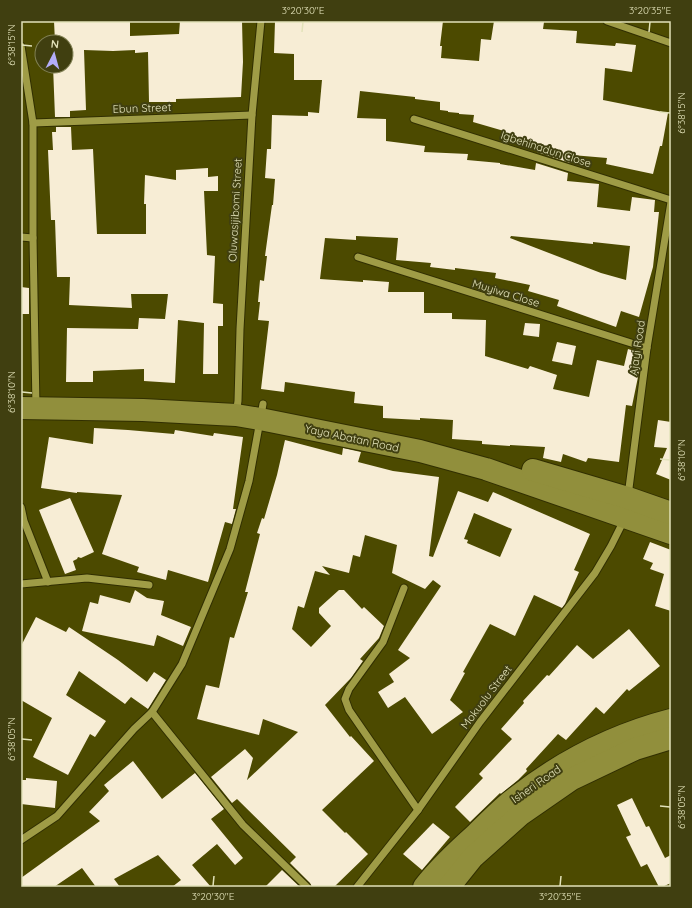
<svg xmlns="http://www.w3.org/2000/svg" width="692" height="908" viewBox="0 0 692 908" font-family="Quicksand,sans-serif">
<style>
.building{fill:#f7edd5;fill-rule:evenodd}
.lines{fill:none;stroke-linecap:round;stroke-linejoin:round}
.minor-casing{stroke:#312f00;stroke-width:9}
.major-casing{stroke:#312f00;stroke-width:24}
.minor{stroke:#9f9c46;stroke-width:7}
.major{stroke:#918f3c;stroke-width:22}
.ticks{fill:none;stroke:#e2e2b9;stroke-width:1.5}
.labels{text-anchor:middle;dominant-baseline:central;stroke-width:4;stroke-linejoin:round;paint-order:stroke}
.street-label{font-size:11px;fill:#e2e2b9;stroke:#403f10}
.neatline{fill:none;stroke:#e2e2b9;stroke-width:1.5}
.ticks-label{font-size:10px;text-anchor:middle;fill:#e2e2b9}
</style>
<rect width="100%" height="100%" fill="#4c4a00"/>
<!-- building -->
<g class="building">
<polygon points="54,21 130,21 130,36 179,34 180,21 242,21 243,62 241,97 176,99 176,102 149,102 148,52 135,53 135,50 113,51 84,50 86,110 70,111 70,117 55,117 53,66 66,66 66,42 55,42"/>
<path d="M275,21H443L440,46H442L441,58L479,61L481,39L491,40L494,21L544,22L543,29L577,31L576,43L615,46L616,43L636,45L632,72L605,68L603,100L668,113L662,146H660L653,174L606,164L607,158L572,155L570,163L537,152V145L504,134V131L473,122L474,115L459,114V113L448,112V111L440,110V102L415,99V97L360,91L357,118L386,119V141L425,146L424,152L468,154L467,160L500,163V164L535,170L536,163L568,173L567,181L599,184L597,207L630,211L632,197L655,200L654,212H659L653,267L639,317L621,311L616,327L557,306L559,300L528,291L530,285L495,278L496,273L455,268V270L430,267L431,263L396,260L398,238L356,236V240L325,238L320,279L363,282V280L389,282L388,292H424V313H452V319L486,320L485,356L528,369L530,366L557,375L553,389L589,397L597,360L624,366L628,349L641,353L638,377L632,406L626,405L619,462L588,458L586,462L563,454L561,462L543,458L545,447L510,445V446L482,444V441L452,439L453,420L420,418V420L383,418V406L354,403L355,392L285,382L284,392L261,389L269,321L258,320L260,302H258L260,280L264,281L267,256H265L272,205H273L275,179L265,178L267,149H271L272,115L308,116V112L319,113L322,80H294V54L274,53ZM511,236L593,244V242L630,246L626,280L601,273L510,238Z"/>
<polygon points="56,127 71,127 72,150 93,149 97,234 146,234 146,204 144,204 145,175 176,180 176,170 208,168 208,177 218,176 218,191 204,191 207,255 215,256 213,303 223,304 223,326 218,326 218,374 203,374 204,323 178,320 175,383 144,381 144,369 93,371 93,382 66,382 67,328 138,329 139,318 165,319 168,294 131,294 132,308 69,305 70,277 57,277 55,220 51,220 48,150 53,150 52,132 56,132"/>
<polygon points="21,287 29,288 29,314 21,314"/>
<polygon points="525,323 540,324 539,337 523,335"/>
<polygon points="557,342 576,346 572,365 552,361"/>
<polygon points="658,420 671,422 671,480 656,474 667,448 654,447"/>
<polygon points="94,428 128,430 174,434 175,430 213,436 214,433 243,437 233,509 236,509 232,524 225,522 208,582 168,570 166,580 137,572 139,567 102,554 122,495 77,492 77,493 41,488 49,437 93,444"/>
<path d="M285,440L342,455L343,448L361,452L358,462L393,471L439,477L429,556L433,557L458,491L488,502L493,492L590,534L574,570L579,572L565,604L562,608L534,595L515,636L490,624L463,672L465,673L450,700L463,712L432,734L405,697L388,708L378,692L394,682L389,674L410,658L398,650L441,586L433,580L425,589L392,573L397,545L365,535L360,557L353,555L349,573L322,566L330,575L315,571L304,608L298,606L292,629L311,647L331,626L319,613V608L339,590H344L362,609L364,607L384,626L379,638L360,659L363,661L351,678L325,705L350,737L351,736L374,761L322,810L345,833L346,832L368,854L334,887H312L310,883L290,863L296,857L237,799L232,803L211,777L245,749L253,758L247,780L298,732L263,719L259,735L197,719L206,685L219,688L230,637L234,638L248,592H245L260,534L257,533L262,518L264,519L277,475ZM474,513L512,529L500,557L467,543L468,540L464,539Z"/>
<polygon points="70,498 94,552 81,558 78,557 77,559 73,561 76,570 65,574 39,510"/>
<polygon points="650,542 671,550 671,611 655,606 664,574 650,569 653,563 643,559"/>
<polygon points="135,590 147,598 164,601 161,615 191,627 183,646 157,635 154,646 82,631 90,602 98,604 100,595 130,603"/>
<polygon points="36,617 66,632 69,627 118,660 147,682 154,672 166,680 148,709 131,697 125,704 79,671 66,695 106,721 95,737 90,734 68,775 33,757 52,718 21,700 21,646"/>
<polygon points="629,629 660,666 629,691 627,689 604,714 596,707 566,740 558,734 526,769 527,771 518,780 501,794 500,793 470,822 455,807 483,778 479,774 512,739 501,729 524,703 523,701 547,675 549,676 577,645 593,659"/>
<polygon points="133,761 162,799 195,773 224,809 211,819 243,858 235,865 217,844 192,865 211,887 172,887 181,880 158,855 114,879 120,887 96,887 82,868 54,887 21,887 21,878 100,821 89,812 109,791 104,785"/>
<polygon points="26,778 57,781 55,808 21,804 21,780 26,780"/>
<polygon points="632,798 646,827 649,826 665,858 671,855 671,883 662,887 659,887 647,864 641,867 626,837 631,835 617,805"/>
<polygon points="433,823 450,837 422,870 403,854"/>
<polygon points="282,870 300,887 265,887"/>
</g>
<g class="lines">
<!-- minor casing -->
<g class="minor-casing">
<g id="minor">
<polyline points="607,21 671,43"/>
<polyline points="21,46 33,123 33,238 36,407"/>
<polyline points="414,119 671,200"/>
<polyline points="33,123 252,115"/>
<polyline points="21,237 33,238"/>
<polyline points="358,257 647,348"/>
<polyline points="236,414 238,401 240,329 252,115 261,21"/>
<polyline points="628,496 647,348 671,202"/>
<polyline points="21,507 24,521 48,582"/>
<polyline points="21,584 87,578 149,585"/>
<polyline points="404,588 383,642 349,689 345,699 349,710 418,810"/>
<polyline points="152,712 243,825 307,887"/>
<polyline points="21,840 57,816 134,729 152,712 182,664 230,549 249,481 263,404"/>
<polyline points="357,887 418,810 480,722 595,573 611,546 624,520"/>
</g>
</g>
<!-- major casing -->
<g class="major-casing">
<g id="major">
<polyline points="21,408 143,410 236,415 260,419 420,451 486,469 671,533"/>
<polyline points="533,470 628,498 671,513"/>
<path d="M424,887C439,868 457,851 475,835C486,824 498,812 510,802C557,764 613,735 671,720"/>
<polyline points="449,887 473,857 520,815 572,779 635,749 671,738"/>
</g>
</g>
<!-- minor -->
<use href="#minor" class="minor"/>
<!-- major -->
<use href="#major" class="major"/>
</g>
<!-- ticks -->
<path class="ticks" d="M302,32L303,22M649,32L650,22M22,45L32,46M660,112L670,113M22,392L32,393M660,459L670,460M22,739L32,740M660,806L670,807M213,886L214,876M560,886L561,876"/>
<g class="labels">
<!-- street labels -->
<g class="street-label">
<text transform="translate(142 108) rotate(-2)">Ebun Street</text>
<text transform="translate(546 149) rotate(18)">Igbehinadun Close</text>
<text transform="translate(235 210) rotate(-87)">Oluwasijibomi Street</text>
<text transform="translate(506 293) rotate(17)">Muyiwa Close</text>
<text transform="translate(637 348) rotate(-82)">Ajayi Road</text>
<text transform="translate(352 438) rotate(12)">Yaya Abatan Road</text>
<text transform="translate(486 697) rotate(-53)">Mokuolu Street</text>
<text transform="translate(536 784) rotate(-35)">Isheri Road</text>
</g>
</g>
<!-- border -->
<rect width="692" height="908" fill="none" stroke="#403f10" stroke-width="44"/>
<!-- north arrow -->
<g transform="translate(54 54) rotate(6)"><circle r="19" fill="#403f10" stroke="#818054"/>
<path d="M0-3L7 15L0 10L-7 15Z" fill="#b3adf9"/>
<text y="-6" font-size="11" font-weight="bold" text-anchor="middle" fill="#e2e2b9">N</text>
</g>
<rect x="22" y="22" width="648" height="864" class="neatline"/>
<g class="ticks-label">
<text x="303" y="14">3°20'30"E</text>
<text x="650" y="14">3°20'35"E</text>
<text transform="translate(11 45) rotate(-90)" y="4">6°38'15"N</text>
<text transform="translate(681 113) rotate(-90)" y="4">6°38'15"N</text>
<text transform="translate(11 392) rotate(-90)" y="4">6°38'10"N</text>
<text transform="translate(681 460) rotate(-90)" y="4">6°38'10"N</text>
<text transform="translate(11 739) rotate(-90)" y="4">6°38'05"N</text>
<text transform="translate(681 807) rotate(-90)" y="4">6°38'05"N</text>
<text x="213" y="900">3°20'30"E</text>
<text x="560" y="900">3°20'35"E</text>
</g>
</svg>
